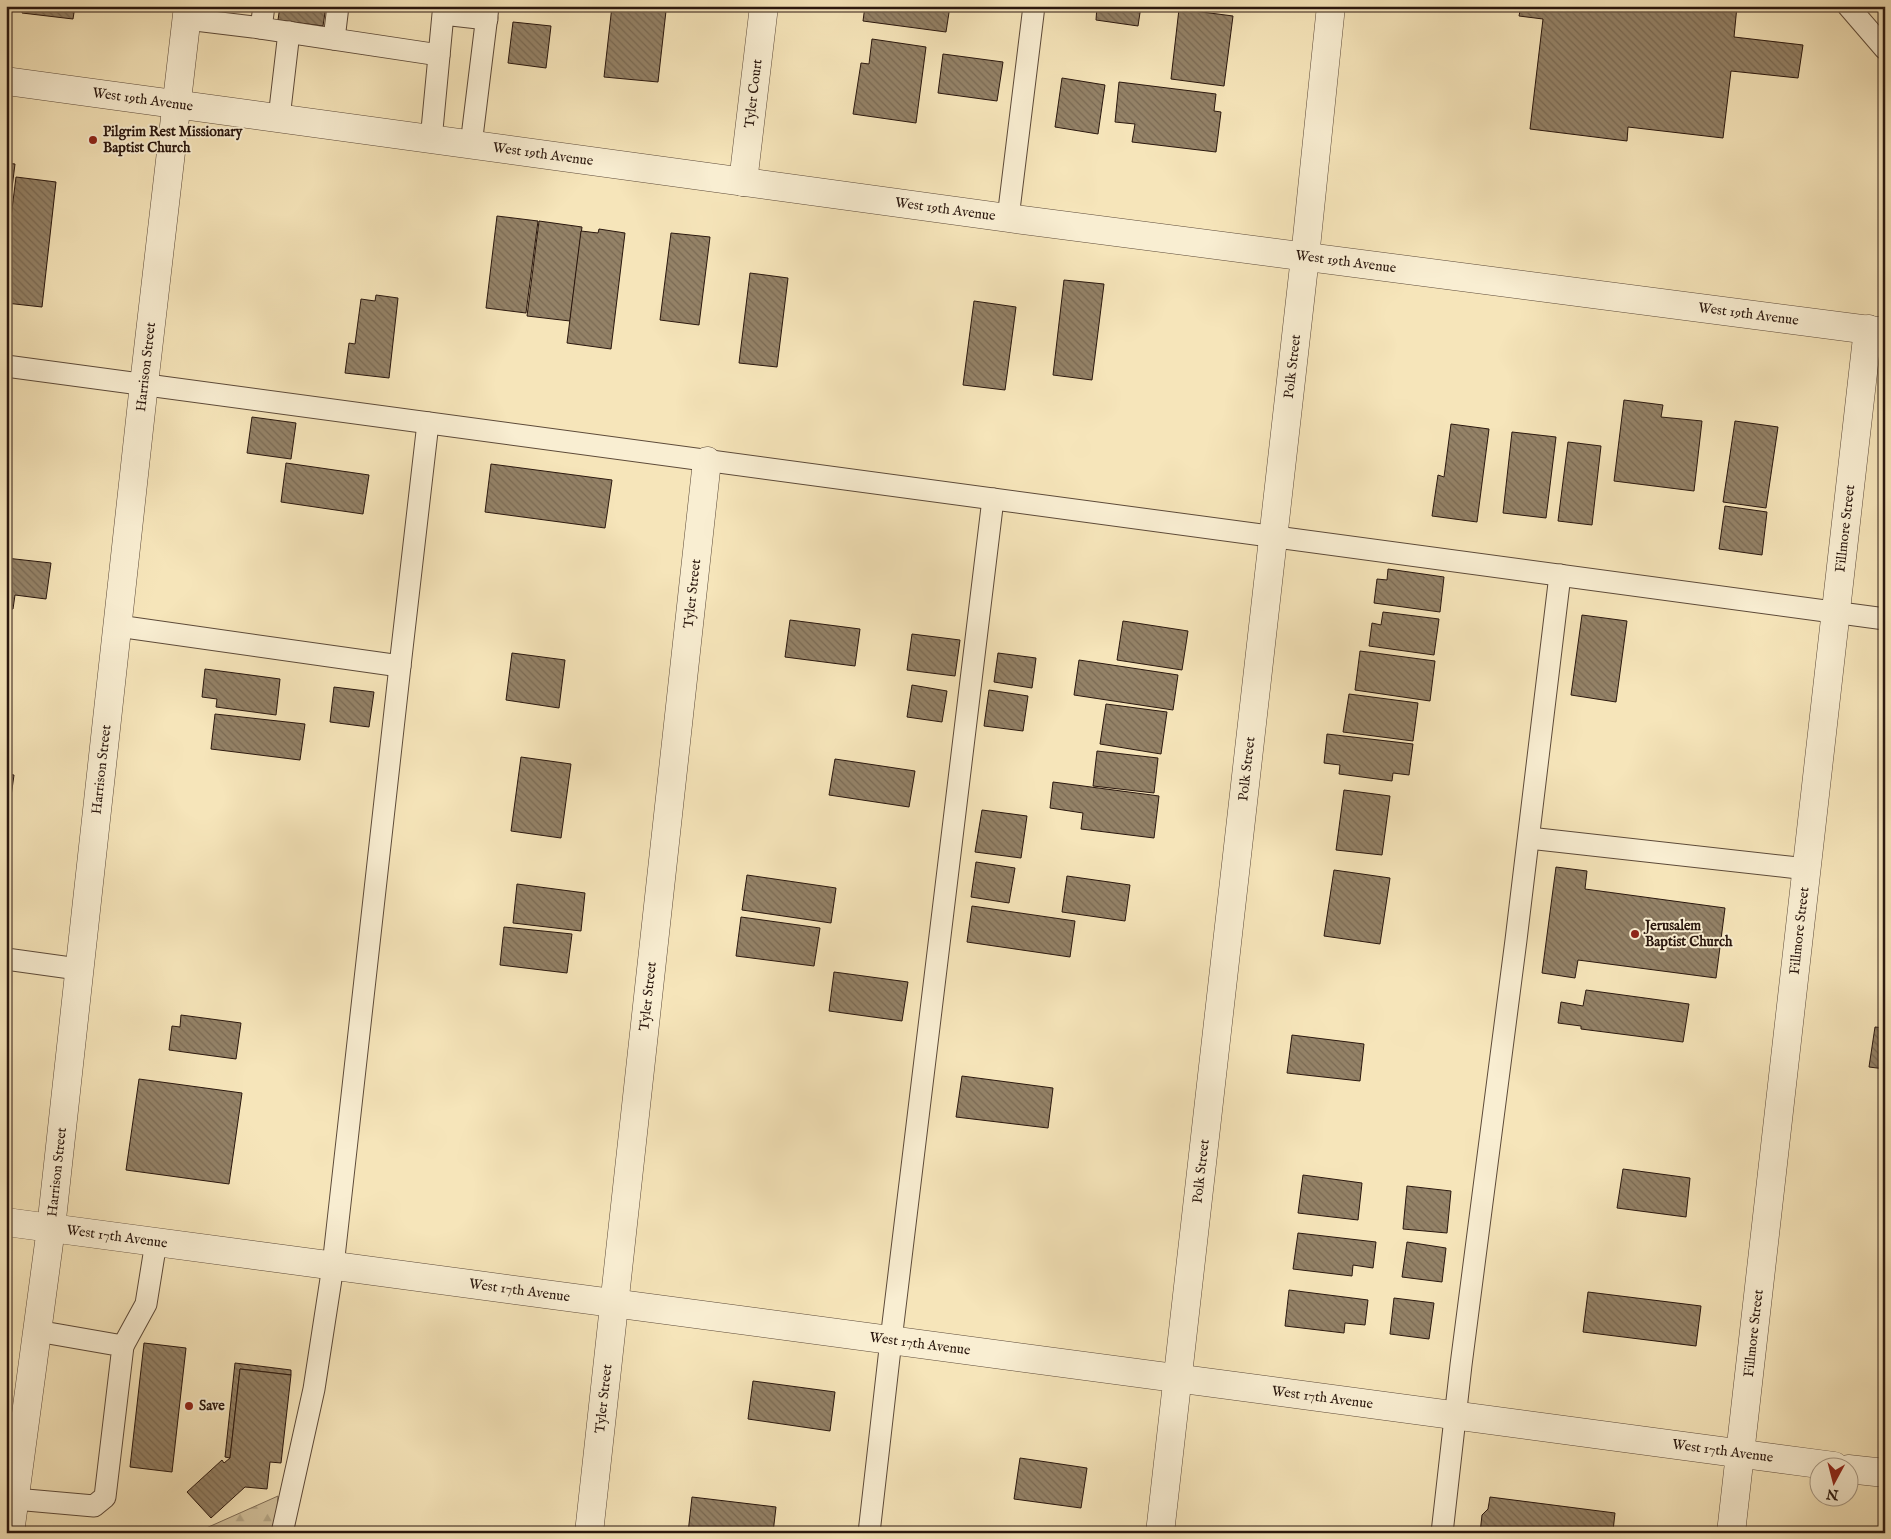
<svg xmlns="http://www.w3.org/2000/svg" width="1891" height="1539" viewBox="0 0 1891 1539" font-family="'IM FELL English',serif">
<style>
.forest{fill:url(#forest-firs);stroke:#7e6c56}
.building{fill:url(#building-back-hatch);stroke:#2a170e}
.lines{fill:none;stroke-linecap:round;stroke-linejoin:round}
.service-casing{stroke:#5d4a39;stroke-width:23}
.minor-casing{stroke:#5d4a39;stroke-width:29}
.tertiary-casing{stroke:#5d4a39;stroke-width:29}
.service{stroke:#f9eed2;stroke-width:21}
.minor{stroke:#f9eed2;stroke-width:28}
.tertiary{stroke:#f9eed2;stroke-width:28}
.poi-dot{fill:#8f2418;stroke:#f9eed2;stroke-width:2}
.labels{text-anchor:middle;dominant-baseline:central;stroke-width:4;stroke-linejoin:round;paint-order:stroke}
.street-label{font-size:14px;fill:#2a170e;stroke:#f9eed2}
.poi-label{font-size:14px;font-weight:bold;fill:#2a170e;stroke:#f9eed2;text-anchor:start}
</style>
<defs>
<pattern id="forest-firs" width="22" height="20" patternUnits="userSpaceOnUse" patternTransform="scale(1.25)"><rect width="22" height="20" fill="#d3c29d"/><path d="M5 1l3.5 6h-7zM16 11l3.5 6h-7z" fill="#b5a686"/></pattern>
<pattern id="building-back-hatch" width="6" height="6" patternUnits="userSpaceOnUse" patternTransform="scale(1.25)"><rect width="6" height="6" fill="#948267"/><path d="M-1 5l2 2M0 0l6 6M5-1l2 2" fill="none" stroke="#796953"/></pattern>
</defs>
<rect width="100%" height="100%" fill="#f6e5ba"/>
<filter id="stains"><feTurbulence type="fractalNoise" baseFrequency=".004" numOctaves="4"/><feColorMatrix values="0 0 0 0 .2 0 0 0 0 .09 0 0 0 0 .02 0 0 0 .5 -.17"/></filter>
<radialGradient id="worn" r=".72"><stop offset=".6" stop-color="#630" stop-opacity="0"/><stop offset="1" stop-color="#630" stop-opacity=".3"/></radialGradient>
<!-- forest -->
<polygon class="forest" points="278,1496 275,1533 195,1533"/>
<!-- building -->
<g class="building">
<polygon points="23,6 75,6 73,19 22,13"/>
<polygon points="280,6 326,6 323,26 278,20"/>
<polygon points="612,6 666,11 658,82 604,77"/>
<polygon points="865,6 950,6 946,32 863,21"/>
<polygon points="1097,6 1141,6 1138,26 1096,20"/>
<polygon points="1521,6 1737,6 1734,37 1803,45 1798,78 1731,71 1723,138 1628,127 1627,141 1530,129 1543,19 1519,16"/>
<polygon points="1179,9 1233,16 1224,86 1171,79"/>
<polygon points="513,22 551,26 546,68 508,63"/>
<polygon points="872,39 926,47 916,123 853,114 861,63 869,64"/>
<polygon points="943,54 1003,62 997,101 938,93"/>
<polygon points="1062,78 1105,85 1098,134 1055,127"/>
<polygon points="1119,82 1216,94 1214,111 1221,112 1216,152 1132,142 1135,124 1115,122"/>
<polygon points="6,163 15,164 6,236"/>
<polygon points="16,177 56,182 42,307 6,303 6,257"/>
<polygon points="497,216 538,221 526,313 486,308"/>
<polygon points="539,221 582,227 570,321 527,316"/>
<polygon points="599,229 625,233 611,349 567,343 581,231 598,233"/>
<polygon points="671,233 710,237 699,325 660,320"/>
<polygon points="750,273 788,278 777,367 739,363"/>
<polygon points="1064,280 1104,284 1092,380 1053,375"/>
<polygon points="376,295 398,298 389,378 345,373 349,343 355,344 361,299 375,301"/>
<polygon points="974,301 1016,307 1005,390 963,385"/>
<polygon points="1624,400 1663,405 1661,417 1702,421 1694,491 1614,481"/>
<polygon points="252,417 296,423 291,459 247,453"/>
<polygon points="1735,421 1778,427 1766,508 1723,502"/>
<polygon points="1451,424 1489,429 1477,522 1432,516 1438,475 1444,477"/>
<polygon points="1512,432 1556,437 1546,518 1503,513"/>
<polygon points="1568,442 1601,446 1592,525 1558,521"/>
<polygon points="286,463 369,475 363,514 281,502"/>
<polygon points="491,464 612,480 605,528 485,512"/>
<polygon points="1725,506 1767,512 1762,555 1719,549"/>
<polygon points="6,558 51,563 46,599 15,595 13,609 6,609"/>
<polygon points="1388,569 1444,577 1440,612 1374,603 1377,579 1387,580"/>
<polygon points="1383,612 1439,619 1434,655 1369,646 1372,623 1381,625"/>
<polygon points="1582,615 1627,621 1616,702 1571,695"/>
<polygon points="790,620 860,629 855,666 785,657"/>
<polygon points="1123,621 1188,631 1182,670 1117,660"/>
<polygon points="912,634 960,640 955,676 907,670"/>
<polygon points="1360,651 1435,661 1430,701 1355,690"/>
<polygon points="512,653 565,660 559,708 506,700"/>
<polygon points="998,653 1036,658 1032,688 994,682"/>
<polygon points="1079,660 1178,675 1173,710 1074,695"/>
<polygon points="205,669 280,679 276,715 216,707 217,699 202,697"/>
<polygon points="912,685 947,691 942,722 907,717"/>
<polygon points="334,687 374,692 369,727 330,722"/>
<polygon points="989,690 1028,696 1023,731 984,726"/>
<polygon points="1349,694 1418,703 1413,741 1343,732"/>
<polygon points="1106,704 1167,712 1161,754 1100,744"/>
<polygon points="215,714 305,724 300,760 211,749"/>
<polygon points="1327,734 1413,744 1409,775 1393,773 1392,781 1339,774 1340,765 1324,763"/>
<polygon points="1097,751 1158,758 1154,793 1093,786"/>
<polygon points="521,757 571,764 561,838 511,831"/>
<polygon points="835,759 915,771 909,807 829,795"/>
<polygon points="6,774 14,775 9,811 6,810"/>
<polygon points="1053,782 1159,796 1154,838 1081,829 1083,813 1050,808"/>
<polygon points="1344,790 1390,796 1382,855 1336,850"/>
<polygon points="982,810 1027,816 1021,858 975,852"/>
<polygon points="976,862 1015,868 1009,903 971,897"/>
<polygon points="1556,867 1587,871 1585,889 1725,908 1716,978 1578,960 1575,978 1542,973"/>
<polygon points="1334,870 1390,878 1380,944 1324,936"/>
<polygon points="747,875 836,888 831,923 742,910"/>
<polygon points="1067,876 1130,885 1125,921 1062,912"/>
<polygon points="517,884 585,893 581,931 513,923"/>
<polygon points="972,906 1075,921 1070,957 967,942"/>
<polygon points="741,917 820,928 814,966 736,956"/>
<polygon points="504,927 572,934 567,973 500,965"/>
<polygon points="834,972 908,982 902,1021 829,1011"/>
<polygon points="1586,990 1689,1004 1683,1042 1581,1029 1581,1026 1558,1023 1561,1002 1583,1006"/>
<polygon points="181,1015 241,1023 236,1059 169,1050 172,1026 180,1027"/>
<polygon points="1875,1027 1885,1028 1885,1069 1869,1067"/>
<polygon points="1292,1035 1364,1044 1360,1081 1287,1073"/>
<polygon points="962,1076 1053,1088 1048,1128 956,1117"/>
<polygon points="139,1079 242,1093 229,1184 126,1170"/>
<polygon points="1623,1169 1690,1178 1686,1217 1617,1208"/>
<polygon points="1303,1175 1362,1183 1358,1220 1298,1213"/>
<polygon points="1407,1186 1451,1191 1447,1233 1403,1229"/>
<polygon points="1298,1233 1376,1242 1373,1268 1353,1265 1352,1276 1293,1269"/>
<polygon points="1407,1242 1446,1248 1442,1282 1402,1277"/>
<polygon points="1289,1290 1368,1300 1365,1325 1345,1323 1344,1333 1285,1326"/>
<polygon points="1588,1292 1701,1306 1696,1346 1583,1332"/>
<polygon points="1394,1298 1434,1303 1429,1339 1390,1334"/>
<polygon points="144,1343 186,1348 172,1472 130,1467"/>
<polygon points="235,1363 291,1370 291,1375 240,1369 230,1458 225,1457"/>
<polygon points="240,1369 291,1375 281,1463 270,1462 267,1489 245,1487 211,1518 187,1492 222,1460 224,1463 230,1458"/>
<polygon points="753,1381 835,1392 830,1431 748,1419"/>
<polygon points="1020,1458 1087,1468 1081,1508 1014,1499"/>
<polygon points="692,1497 776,1507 773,1533 688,1533"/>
<polygon points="1490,1497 1615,1513 1613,1531 1617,1531 1617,1533 1480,1533 1482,1515 1488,1509"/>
</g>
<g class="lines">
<!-- service casing -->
<g class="service-casing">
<g id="service">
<polyline points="1848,6 1885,49"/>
<polyline points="187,19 253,27 439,55"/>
<polyline points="261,28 264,6"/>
<polyline points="334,39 338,6"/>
<polyline points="279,118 289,32"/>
<polyline points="431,140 443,14 487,19"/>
<polyline points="471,145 488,7"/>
<polyline points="1008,218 1034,6"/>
<polyline points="6,366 1885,619"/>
<polyline points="118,626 400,666"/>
<polyline points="1529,838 1807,869"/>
<polyline points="6,959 78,969"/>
<polyline points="123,1346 146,1304 156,1242"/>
<polyline points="15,1499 94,1506 105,1497 123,1346 37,1331"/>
<polyline points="282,1533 314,1389 333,1266 400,666 428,423"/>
<polyline points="869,1533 891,1340 993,499"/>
<polyline points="1442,1533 1461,1365 1516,940 1560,575"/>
</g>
</g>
<!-- minor casing -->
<g class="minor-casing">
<g id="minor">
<path id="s1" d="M743,182L764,6"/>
<path id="s2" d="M6,1222L1834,1466"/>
<polyline points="1848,1469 1885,1473"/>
<path id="s3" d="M589,1533L707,461"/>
<path id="s4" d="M1160,1533L1305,257L1331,6"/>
<path id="s5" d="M1731,1533L1868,329"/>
</g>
</g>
<!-- tertiary casing -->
<g class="tertiary-casing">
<g id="tertiary">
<path id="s6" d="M6,81L1008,218L1885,332"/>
<path id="s7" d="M10,1533L51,1228L144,384L188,6"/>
</g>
</g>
<!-- service -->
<use href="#service" class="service"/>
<!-- minor -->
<use href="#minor" class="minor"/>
<!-- tertiary -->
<use href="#tertiary" class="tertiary"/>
</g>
<!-- markers -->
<g class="poi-dot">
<circle cx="93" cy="140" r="5"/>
<circle cx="1635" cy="934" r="5"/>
<circle cx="189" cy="1406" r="5"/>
</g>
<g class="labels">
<!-- street labels -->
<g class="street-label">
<text stroke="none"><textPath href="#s1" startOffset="89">Tyler Court</textPath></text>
<text stroke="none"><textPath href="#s6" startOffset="138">West 19th Avenue</textPath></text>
<text stroke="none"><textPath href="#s6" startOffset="542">West 19th Avenue</textPath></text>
<text stroke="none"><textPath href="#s6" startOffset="948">West 19th Avenue</textPath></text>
<text stroke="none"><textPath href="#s6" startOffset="1352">West 19th Avenue</textPath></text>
<text stroke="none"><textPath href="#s6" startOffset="1758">West 19th Avenue</textPath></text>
<text stroke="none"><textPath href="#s7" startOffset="1174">Harrison Street</textPath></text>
<text stroke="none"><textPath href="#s4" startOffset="1174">Polk Street</textPath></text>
<text stroke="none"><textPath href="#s5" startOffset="1011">Fillmore Street</textPath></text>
<text stroke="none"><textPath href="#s3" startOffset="945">Tyler Street</textPath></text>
<text stroke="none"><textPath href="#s7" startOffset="769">Harrison Street</textPath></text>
<text stroke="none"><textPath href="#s4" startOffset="769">Polk Street</textPath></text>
<text stroke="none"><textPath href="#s5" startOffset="606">Fillmore Street</textPath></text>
<text stroke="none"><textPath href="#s3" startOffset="540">Tyler Street</textPath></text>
<text stroke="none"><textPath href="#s7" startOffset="364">Harrison Street</textPath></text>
<text stroke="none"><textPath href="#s4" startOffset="364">Polk Street</textPath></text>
<text stroke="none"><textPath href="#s2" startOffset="112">West 17th Avenue</textPath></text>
<text stroke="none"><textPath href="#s2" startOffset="518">West 17th Avenue</textPath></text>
<text stroke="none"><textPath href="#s5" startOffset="201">Fillmore Street</textPath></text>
<text stroke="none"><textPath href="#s2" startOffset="922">West 17th Avenue</textPath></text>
<text stroke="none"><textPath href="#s2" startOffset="1328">West 17th Avenue</textPath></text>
<text stroke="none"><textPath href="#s3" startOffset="135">Tyler Street</textPath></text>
<text stroke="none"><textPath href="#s2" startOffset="1732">West 17th Avenue</textPath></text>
</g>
<!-- poi labels -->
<g class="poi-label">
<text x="103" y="132">Pilgrim Rest Missionary<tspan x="103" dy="16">Baptist Church</tspan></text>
<text x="1645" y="926">Jerusalem<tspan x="1645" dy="16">Baptist Church</tspan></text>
<text x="199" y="1406">Save</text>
</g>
</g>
<!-- margin -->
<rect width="1891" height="1539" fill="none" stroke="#f6e5ba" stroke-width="25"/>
<rect x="8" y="8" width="1876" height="1524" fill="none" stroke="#2a170e" stroke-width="2.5"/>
<rect x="12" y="12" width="1866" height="1514" fill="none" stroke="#2a170e"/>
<!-- north arrow -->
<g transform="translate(1834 1482) rotate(187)"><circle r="24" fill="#f9eed2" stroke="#a69884"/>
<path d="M0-4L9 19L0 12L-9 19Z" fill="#8f2418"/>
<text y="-8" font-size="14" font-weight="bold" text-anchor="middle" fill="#2a170e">N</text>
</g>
<rect width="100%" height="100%" filter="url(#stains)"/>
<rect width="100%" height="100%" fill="url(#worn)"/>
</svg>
